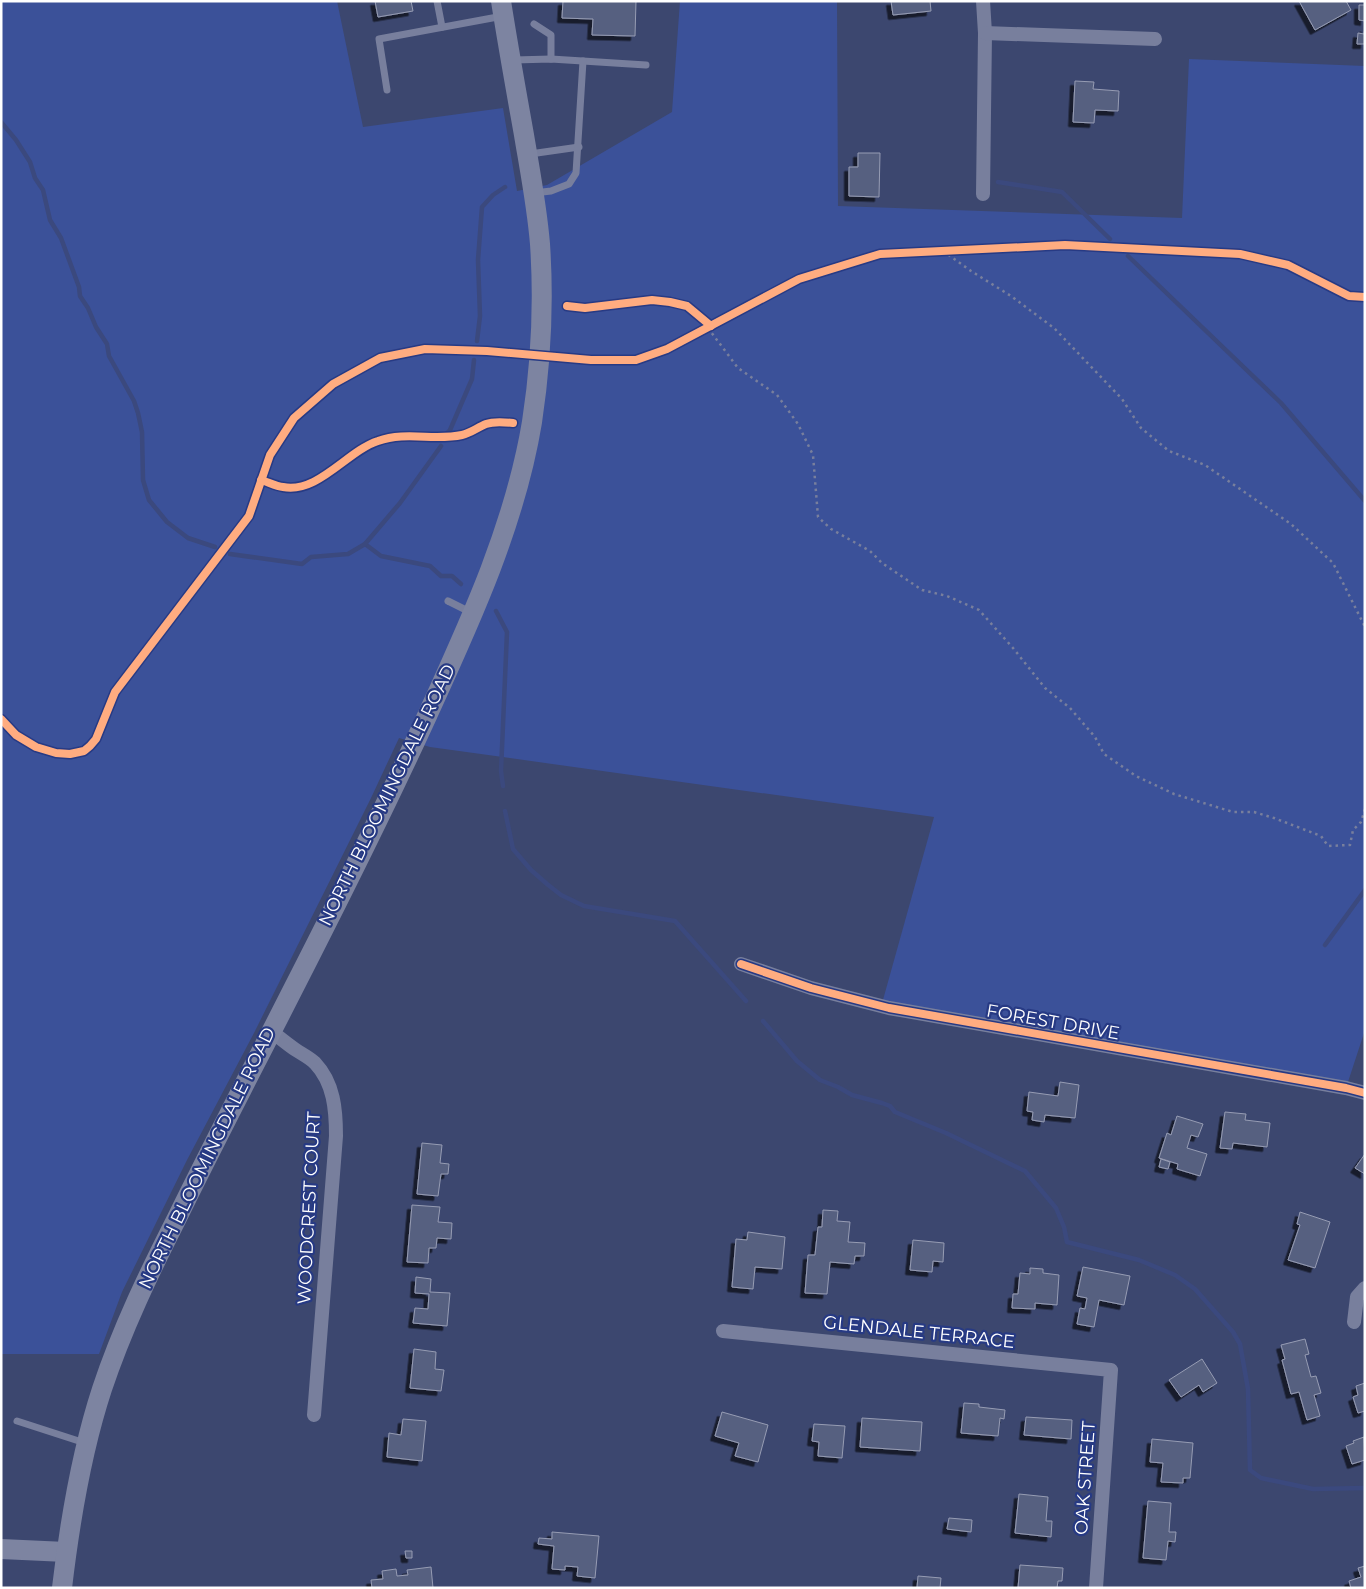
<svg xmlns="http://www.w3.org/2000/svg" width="1366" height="1589" viewBox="0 0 1366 1589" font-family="Montserrat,sans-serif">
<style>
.green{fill:#3b5199}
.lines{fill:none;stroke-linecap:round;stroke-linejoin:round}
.stream{stroke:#3b497e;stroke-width:4.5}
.building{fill:#576080;stroke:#969cb3;filter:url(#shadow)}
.path{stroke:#787f9d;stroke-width:2.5;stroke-dasharray:2.5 4;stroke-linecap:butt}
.lane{stroke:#787f9d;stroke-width:7}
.street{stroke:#787f9d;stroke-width:14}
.secondary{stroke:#7d84a1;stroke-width:20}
.cycleway-casing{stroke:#273a84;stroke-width:11}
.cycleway{stroke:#ffac80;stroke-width:8}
.labels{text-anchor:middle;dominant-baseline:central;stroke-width:4.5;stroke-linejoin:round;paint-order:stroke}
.street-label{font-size:18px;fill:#fff;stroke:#273a84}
</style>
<defs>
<filter id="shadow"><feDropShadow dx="-4.5" dy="4.5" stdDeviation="0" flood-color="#0009"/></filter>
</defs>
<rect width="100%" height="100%" fill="#3c476f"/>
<!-- green -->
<polygon class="green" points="1,1 337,1 363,127 503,108 517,191 547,185 672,112 680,1 837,1 838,206 1182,218 1189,59 1365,66 1365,1030 1346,1088 881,1007 934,817 430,747 399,738 371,798 254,1033 187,1160 122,1292 99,1354 1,1354"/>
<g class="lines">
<!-- stream -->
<g class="stream">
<polyline points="1,122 16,140 30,162 35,178 43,190 50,220 61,238 79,287 80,296 88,308 96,327 107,344 109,356 134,401 138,413 142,432 143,480 149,500 167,522 188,538 215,547"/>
<polyline points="998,182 1062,192 1110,239"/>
<polyline points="1128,256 1281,403 1365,501"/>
<polyline points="477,341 480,316 478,260 482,207 493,195 505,187"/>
<polyline points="446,434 450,430 472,379 474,360"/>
<polyline points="365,544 381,556 430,566 441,576 452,576 461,584"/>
<polyline points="230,554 302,564 311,557 348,554 365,544 400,503 441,446"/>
<polyline points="496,611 507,632 501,771 503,786"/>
<polyline points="505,811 513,849 531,870 547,884 561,895 584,906 675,921 746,1001"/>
<polyline points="1325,945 1365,890"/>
<polyline points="763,1021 797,1061 820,1080 838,1087 852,1095 882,1103 890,1106 895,1112 946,1133 1025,1171 1056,1208 1064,1227 1067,1242 1139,1260 1175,1275 1195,1289 1233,1332 1240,1344 1248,1389 1250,1470 1261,1478 1313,1489 1365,1488"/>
</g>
</g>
<!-- building -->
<g class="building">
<polygon points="375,1 411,1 413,11 378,17"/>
<polygon points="563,1 636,1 635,36 592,35 593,19 562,18"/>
<polygon points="891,1 930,1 931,11 893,15"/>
<polygon points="1299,1 1346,1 1351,10 1315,30"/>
<polygon points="1359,5 1365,5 1365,21 1359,20"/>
<polygon points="1365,27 1365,44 1357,44 1358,33 1364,34"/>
<polygon points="1075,81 1094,82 1093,89 1119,91 1118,111 1095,110 1094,123 1073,122"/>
<polygon points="858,153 880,153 879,197 849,196 849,167 858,167"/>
<polygon points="1060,1082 1079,1085 1075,1118 1045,1115 1044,1122 1032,1120 1033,1112 1027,1111 1029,1092 1058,1096"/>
<polygon points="1225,1112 1246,1114 1245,1120 1270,1123 1267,1147 1233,1143 1232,1149 1220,1148"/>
<polygon points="1177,1116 1203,1124 1198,1137 1191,1135 1187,1148 1207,1154 1200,1176 1177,1169 1178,1164 1159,1158 1167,1133 1171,1135"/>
<polygon points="422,1143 442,1145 440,1163 449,1164 448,1174 441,1174 438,1196 417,1194"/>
<polygon points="1365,1154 1365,1174 1355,1168"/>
<polygon points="1161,1159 1170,1162 1168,1169 1159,1167"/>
<polygon points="412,1205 440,1207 438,1222 452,1223 451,1239 437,1238 436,1248 429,1248 428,1263 407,1262"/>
<polygon points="823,1210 838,1211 837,1221 850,1222 848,1242 865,1243 864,1256 855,1256 854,1264 830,1262 827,1294 805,1293 808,1255 815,1255 818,1227 822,1227"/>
<polygon points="1300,1212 1330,1222 1315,1268 1288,1260 1300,1225 1297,1224"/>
<polygon points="748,1232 785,1237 782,1269 755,1267 753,1289 732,1287 736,1239 747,1240"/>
<polygon points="913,1240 944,1243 943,1262 933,1261 932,1272 910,1270"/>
<polygon points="1083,1267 1130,1276 1124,1305 1099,1300 1094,1327 1077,1324 1080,1308 1085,1309 1087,1298 1077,1296"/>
<polygon points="1030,1268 1043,1269 1043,1273 1059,1275 1057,1305 1035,1303 1035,1309 1012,1308 1013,1294 1018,1294 1020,1273 1030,1274"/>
<polygon points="416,1277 431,1279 430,1292 450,1293 447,1326 413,1323 415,1308 428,1309 429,1294 415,1293"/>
<polygon points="1305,1339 1309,1354 1305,1355 1311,1377 1316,1376 1321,1393 1314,1395 1320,1416 1307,1420 1299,1392 1291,1394 1282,1360 1285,1359 1281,1345"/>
<polygon points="414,1349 436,1352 435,1369 444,1370 441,1391 410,1388"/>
<polygon points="1202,1359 1217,1383 1203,1392 1199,1385 1181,1397 1169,1380"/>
<polygon points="1365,1383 1365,1411 1358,1413 1353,1397 1358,1395 1356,1386"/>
<polygon points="964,1403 979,1404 979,1407 1005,1410 1004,1419 1000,1418 998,1436 961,1433"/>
<polygon points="722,1412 768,1425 758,1462 735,1456 739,1443 715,1436"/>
<polygon points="1026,1417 1072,1420 1071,1439 1024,1435"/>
<polygon points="862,1418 922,1422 920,1451 860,1447"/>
<polygon points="403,1419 426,1421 422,1461 387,1457 389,1433 401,1435"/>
<polygon points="814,1424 845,1426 842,1458 818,1456 819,1442 812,1441"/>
<polygon points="1364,1437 1365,1460 1352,1464 1346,1446 1354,1443 1353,1441"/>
<polygon points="1152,1439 1193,1443 1190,1478 1183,1478 1183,1483 1161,1482 1163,1463 1150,1462"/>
<polygon points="1019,1494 1048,1497 1046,1521 1052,1521 1051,1537 1015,1533"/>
<polygon points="1148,1501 1171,1503 1169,1532 1176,1532 1175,1542 1168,1541 1166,1560 1143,1558"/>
<polygon points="949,1518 972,1520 971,1532 947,1529"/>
<polygon points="552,1532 599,1536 595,1578 577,1576 578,1567 565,1566 565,1570 552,1569 554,1546 538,1544 539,1538 552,1539"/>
<polygon points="405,1551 412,1551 412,1558 406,1558"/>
<polygon points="1020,1565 1063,1568 1062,1581 1058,1581 1057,1588 1018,1588"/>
<polygon points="1365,1566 1365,1588 1351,1588 1349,1581 1361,1577 1358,1568"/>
<polygon points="431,1567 433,1588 372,1588 371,1580 383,1579 382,1571 396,1569 397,1576 408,1575 407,1570"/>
<polygon points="918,1576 941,1578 940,1588 917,1588"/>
</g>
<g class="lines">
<!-- path -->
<g class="path">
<polyline points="943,251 971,271 1011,296 1054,328 1122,399 1141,428 1169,451 1205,465 1291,524 1333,563 1365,627"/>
<polyline points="708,328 738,368 777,395 798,424 813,455 818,517 831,529 870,551 882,563 922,590 947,596 979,610 1013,648 1045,688 1070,708 1095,737 1104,754 1136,776 1174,794 1233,812 1254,812 1274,818 1321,836 1328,846 1350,845 1353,830 1361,822 1365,809"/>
</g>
<!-- lane -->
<g class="lane">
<polyline points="437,1 442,27"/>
<polyline points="534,24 551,35 551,59"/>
<polyline points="514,60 551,59 646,65"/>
<polyline points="387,90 379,39 503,16"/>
<polyline points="530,154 579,147"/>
<polyline points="534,193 551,191 569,184 576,173 583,61"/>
<polyline points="448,601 472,613"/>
<polyline points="17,1421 85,1443"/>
</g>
<!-- street -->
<g class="street">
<polyline points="983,1 985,33 983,194"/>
<polyline points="985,33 1155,39"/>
<polyline points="741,964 811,988 889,1008 1346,1088 1365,1093"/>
<path d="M271,1031C279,1037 287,1044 296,1050C302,1054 310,1058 315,1063C334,1083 336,1110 336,1136L314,1415"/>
<polyline points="1354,1322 1357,1297 1365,1288"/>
<polyline points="723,1331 1111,1370 1096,1588"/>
</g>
<!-- secondary -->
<g class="secondary">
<polyline points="1,1549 66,1552"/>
<path d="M62,1588C70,1520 81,1453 102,1389C122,1329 149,1273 177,1218C198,1175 220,1132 242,1089C305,966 369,842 427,716C470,622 515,525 532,422C541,363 544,303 540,244C537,207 530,171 524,135C516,90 508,46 501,1"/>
</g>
<!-- cycleway casing -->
<g class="cycleway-casing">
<g id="cycleway">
<polyline points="567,306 585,308 652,300 670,302 687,306 711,326"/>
<path d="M261,480C268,482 276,486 283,487C318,494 347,451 378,441C406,431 434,441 462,435C471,433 478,427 486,424C494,421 504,422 513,423"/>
<polyline points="1,719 16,735 36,747 56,753 70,754 84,751 90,746 96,739 115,692 249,516 270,455 294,418 333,384 380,358 425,349 487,351 591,360 636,360 667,349 799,279 880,254 1065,245 1240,254 1288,265 1349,296 1365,297"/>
<polyline points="741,964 811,988 889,1008 1346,1088 1365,1093"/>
</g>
</g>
<!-- cycleway -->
<use href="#cycleway" class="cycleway"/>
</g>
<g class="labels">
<!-- street labels -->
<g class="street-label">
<text transform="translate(387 795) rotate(-64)">NORTH BLOOMINGDALE ROAD</text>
<text transform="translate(1053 1022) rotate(10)">FOREST DRIVE</text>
<text transform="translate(207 1158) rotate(-64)">NORTH BLOOMINGDALE ROAD</text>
<text transform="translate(309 1208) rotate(-87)">WOODCREST COURT</text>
<text transform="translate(919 1332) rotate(6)">GLENDALE TERRACE</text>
<text transform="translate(1085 1478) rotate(-86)">OAK STREET</text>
</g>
</g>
<!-- border -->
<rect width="1366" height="1589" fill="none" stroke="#ffffff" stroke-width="5"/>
</svg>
